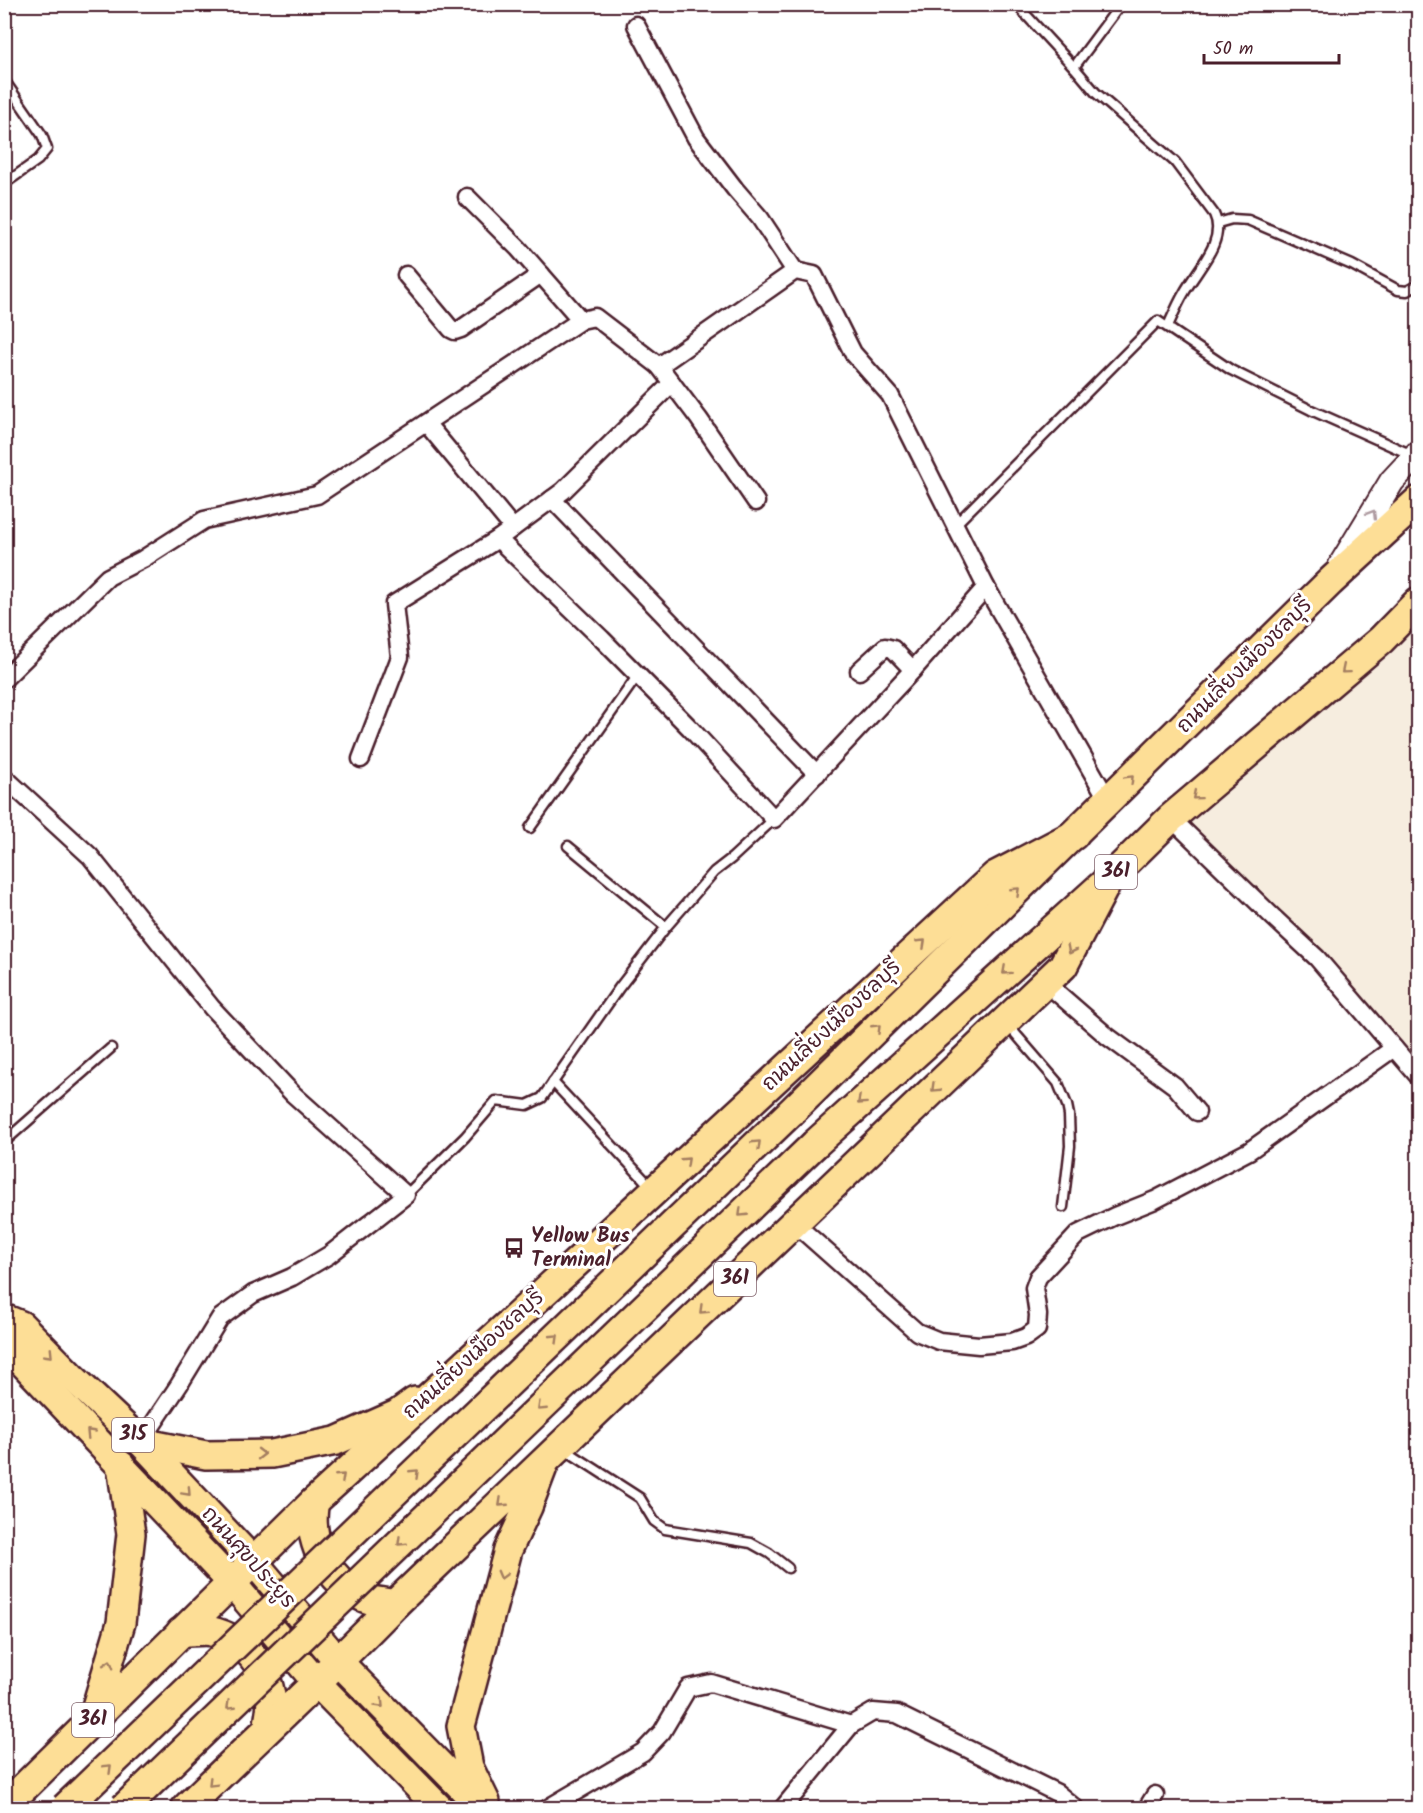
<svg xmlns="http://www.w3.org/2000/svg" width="1423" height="1813" viewBox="0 0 1423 1813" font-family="Kalam,'Playpen Sans Thai',sans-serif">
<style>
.built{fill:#f6eddf}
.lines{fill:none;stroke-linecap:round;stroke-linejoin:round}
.service-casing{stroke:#4a1f2b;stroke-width:13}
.minor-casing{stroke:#4a1f2b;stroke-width:21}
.secondary-casing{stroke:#4a1f2b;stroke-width:28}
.primary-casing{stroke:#4a1f2b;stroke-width:32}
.trunk-casing{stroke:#4a1f2b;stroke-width:33}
.service{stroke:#fff;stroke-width:8}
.minor{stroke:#fff;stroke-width:16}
.secondary{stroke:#fff;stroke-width:24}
.primary{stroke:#fdde96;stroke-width:27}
.trunk{stroke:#fdde96;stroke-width:28}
.trunk-bridge-casing{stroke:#4a1f2b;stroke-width:33;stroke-linecap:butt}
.trunk-bridge{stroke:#fdde96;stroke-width:28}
.oneway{stroke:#ae9aa0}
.oneway2{stroke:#a47e60}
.labels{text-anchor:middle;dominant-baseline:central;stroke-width:6;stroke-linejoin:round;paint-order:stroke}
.shield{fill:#fff;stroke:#80626b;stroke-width:1.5}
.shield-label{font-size:20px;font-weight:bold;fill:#4a1f2b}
.street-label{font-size:21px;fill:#4a1f2b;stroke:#fff}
.poi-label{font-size:21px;font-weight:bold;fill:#4a1f2b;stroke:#fff;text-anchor:start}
</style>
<rect width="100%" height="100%" fill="#fff"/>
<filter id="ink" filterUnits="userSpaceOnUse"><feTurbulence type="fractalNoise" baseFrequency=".0167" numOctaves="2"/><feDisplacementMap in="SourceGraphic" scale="12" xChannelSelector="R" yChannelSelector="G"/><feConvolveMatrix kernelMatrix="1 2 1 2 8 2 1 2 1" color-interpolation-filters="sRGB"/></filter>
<g filter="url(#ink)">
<!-- built -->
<polygon class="built" points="1418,622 1418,1064 1323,952 1170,829 1264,740"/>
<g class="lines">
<!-- service casing -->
<g class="service-casing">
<g id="service">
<path d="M1016,4L1074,67L1096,93L1175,162L1214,214C1227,241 1197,269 1184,293C1178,303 1173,315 1168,326"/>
<polyline points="1074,67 1121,4"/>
<polyline points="4,80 42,135 47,149 38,160 4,184"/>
<polyline points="1218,223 1232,219 1248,220 1352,265 1398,290 1407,291 1418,285"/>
<polyline points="955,525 1158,321 1231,370 1311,410 1412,455"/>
<polyline points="530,828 638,675"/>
<polyline points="568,846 666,927"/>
<polyline points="1007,1024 1058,1083 1067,1105 1069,1115 1070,1146 1063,1207"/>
<polyline points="553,1082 651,1187"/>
<polyline points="4,1142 111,1048"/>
<polyline points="406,1195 465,1137 496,1101 527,1105 542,1098 619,988 666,927 714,872 732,858 774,819"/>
<polyline points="564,1449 640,1498 654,1521 665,1529 751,1543 769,1553 788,1568"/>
</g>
</g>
<!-- minor casing -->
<g class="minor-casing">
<g id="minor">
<polyline points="636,25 696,138 735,189 760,218 795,271"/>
<polyline points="467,197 518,248 581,320"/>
<polyline points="406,275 451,329 455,331 461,329 541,274"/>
<polyline points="659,366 795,271 814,275 853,353 890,395 986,587 1108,800"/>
<polyline points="426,423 513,528"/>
<polyline points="552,499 817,774"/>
<polyline points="498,539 602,639 690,728 774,819 913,670 986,587"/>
<polyline points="859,671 885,647 893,649 913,670"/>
<polyline points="4,679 108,577 143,559 204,520 317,495 581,320 595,317 659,366 699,419 756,502"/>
<polyline points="361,759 400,657 394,604 498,539 563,491 672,383"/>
<polyline points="4,777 90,856 212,1008 293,1094 406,1195 329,1255 292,1277 253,1294 220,1318 179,1385 141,1442"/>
<polyline points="1171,818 1273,917 1317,958 1418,1076"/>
<polyline points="1046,983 1107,1036 1175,1086 1197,1112"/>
<polyline points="793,1222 917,1332 939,1341 979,1345 1012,1342 1026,1337 1037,1329 1038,1315 1034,1288 1038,1277 1078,1234 1115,1216 1155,1200 1249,1151 1394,1048"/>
<polyline points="548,1808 643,1752 662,1732 688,1688 711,1683 851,1725"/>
<polyline points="783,1808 851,1725 873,1712 897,1714 1057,1793 1075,1808"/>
<polyline points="1147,1808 1155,1795"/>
</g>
</g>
<!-- secondary casing -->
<g class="secondary-casing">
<polyline id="secondary" points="1341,565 1392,481 1418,453"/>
</g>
<!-- primary casing -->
<g class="primary-casing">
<g id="primary">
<polyline points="4,1318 21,1325 71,1376 141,1442 253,1561 339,1662 482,1808"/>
<polyline points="4,1343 231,1582 317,1683 439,1808"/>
<polyline points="141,1442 206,1455 272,1454 336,1441 397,1414 415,1401"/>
<polyline points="92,1720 121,1623 131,1534 121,1465"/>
<polyline points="486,1802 469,1767 461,1726 508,1550 528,1507 545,1462"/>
</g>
</g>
<!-- trunk casing -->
<g class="trunk-casing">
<g id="trunk">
<polyline points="790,1113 1330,582 1418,501"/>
<polyline points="815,1144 1108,880 1171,818 1381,640 1418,602"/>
<path d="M314,1502C313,1510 312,1518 313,1526C315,1558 340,1590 371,1600C379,1602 387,1603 395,1604"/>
<path d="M181,1632C190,1632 201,1630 210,1631C244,1639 267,1665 271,1700C272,1709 269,1719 268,1728"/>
<polyline points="4,1807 314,1502 601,1240 995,876 1074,835"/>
<path d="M186,1808C255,1740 327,1675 395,1604L1063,966L1108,880"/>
</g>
</g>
<!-- service -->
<use href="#service" class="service"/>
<!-- minor -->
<use href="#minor" class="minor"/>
<!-- secondary -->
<use href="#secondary" class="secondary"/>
<!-- primary -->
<use href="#primary" class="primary"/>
<!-- trunk -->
<use href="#trunk" class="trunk"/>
<!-- trunk-bridge casing -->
<g class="trunk-bridge-casing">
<g id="trunk-bridge">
<polyline points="65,1808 790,1113"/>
<polyline points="124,1808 815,1144"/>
</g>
</g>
<!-- trunk-bridge -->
<use href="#trunk-bridge" class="trunk-bridge"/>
</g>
<!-- one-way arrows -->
<defs><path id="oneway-chevron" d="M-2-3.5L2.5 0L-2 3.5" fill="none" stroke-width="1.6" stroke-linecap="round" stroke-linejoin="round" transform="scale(1.5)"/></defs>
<use class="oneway" href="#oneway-chevron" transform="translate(1372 514) rotate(-58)"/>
<g class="oneway2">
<use href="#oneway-chevron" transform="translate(1345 670) rotate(140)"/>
<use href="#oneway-chevron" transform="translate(1130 779) rotate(-45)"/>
<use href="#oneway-chevron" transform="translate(1196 796) rotate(140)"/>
<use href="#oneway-chevron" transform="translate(1016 891) rotate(-44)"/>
<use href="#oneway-chevron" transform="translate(922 943) rotate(-43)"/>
<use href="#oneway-chevron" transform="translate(1071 950) rotate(117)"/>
<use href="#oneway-chevron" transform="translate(1006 971) rotate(138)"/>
<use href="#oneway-chevron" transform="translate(877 1028) rotate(-44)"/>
<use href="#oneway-chevron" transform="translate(935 1088) rotate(136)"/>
<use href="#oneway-chevron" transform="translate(861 1101) rotate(138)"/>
<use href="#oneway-chevron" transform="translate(757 1144) rotate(-44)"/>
<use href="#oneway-chevron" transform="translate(686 1161) rotate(-43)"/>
<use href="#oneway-chevron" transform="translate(742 1213) rotate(136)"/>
<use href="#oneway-chevron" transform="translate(703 1310) rotate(136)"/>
<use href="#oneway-chevron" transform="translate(555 1338) rotate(-44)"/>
<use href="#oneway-chevron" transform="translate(49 1354) rotate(46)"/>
<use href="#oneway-chevron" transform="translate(541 1407) rotate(136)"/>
<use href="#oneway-chevron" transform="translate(90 1433) rotate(-134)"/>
<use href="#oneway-chevron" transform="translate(261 1454)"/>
<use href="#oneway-chevron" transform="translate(415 1473) rotate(-44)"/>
<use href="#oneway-chevron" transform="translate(341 1477) rotate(-43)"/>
<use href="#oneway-chevron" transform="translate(187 1492) rotate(47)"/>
<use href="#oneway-chevron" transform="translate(502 1503) rotate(137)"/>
<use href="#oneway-chevron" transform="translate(401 1542) rotate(136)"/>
<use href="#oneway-chevron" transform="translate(502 1575) rotate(105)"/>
<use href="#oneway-chevron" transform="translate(109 1664) rotate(-73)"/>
<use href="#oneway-chevron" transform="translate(380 1704) rotate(46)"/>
<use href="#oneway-chevron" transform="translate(230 1706) rotate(136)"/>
<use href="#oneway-chevron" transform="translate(108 1768) rotate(-44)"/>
<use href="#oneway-chevron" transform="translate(212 1783) rotate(135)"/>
</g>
</g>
<!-- icons -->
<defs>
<g id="bus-bare" transform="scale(1.62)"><path d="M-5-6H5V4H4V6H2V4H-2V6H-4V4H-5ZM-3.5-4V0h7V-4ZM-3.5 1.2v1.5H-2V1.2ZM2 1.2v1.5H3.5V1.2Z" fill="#4a1f2b" stroke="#fff" stroke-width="2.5" paint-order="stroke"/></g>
</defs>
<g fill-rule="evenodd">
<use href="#bus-bare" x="514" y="1248"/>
</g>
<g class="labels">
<!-- shield labels -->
<g class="shield">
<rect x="1095" y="855" width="42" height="34" rx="4.5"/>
<rect x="714" y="1262" width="42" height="34" rx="4.5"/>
<rect x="112" y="1418" width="42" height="34" rx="4.5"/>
<rect x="72" y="1703" width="42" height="34" rx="4.5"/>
</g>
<g class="shield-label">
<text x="1116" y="872">361</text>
<text x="735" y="1279">361</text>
<text x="133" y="1435">315</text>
<text x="93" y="1720">361</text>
</g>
<!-- street labels -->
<g class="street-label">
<text transform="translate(1245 666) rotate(-45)">ถนนเลี่ยงเมืองชลบุรี</text>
<text transform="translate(832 1026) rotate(-43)">ถนนเลี่ยงเมืองชลบุรี</text>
<text transform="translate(474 1355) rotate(-42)">ถนนเลี่ยงเมืองชลบุรี</text>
<text transform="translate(248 1558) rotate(48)">ถนนศุขประยูร</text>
</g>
<!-- poi labels -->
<g class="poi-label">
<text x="531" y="1236">Yellow Bus<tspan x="531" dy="24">Terminal</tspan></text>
</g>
</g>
<!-- margin -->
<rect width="1423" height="1813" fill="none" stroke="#fff" stroke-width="24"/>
<rect x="12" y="12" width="1399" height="1789" fill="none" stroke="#4a1f2b" stroke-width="2" filter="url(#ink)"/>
<!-- scale -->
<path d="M1204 54v9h135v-9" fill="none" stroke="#4a1f2b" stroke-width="3"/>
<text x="1213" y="54" font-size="18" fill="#4a1f2b" stroke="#ffffff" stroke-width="4.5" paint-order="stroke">50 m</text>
</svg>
